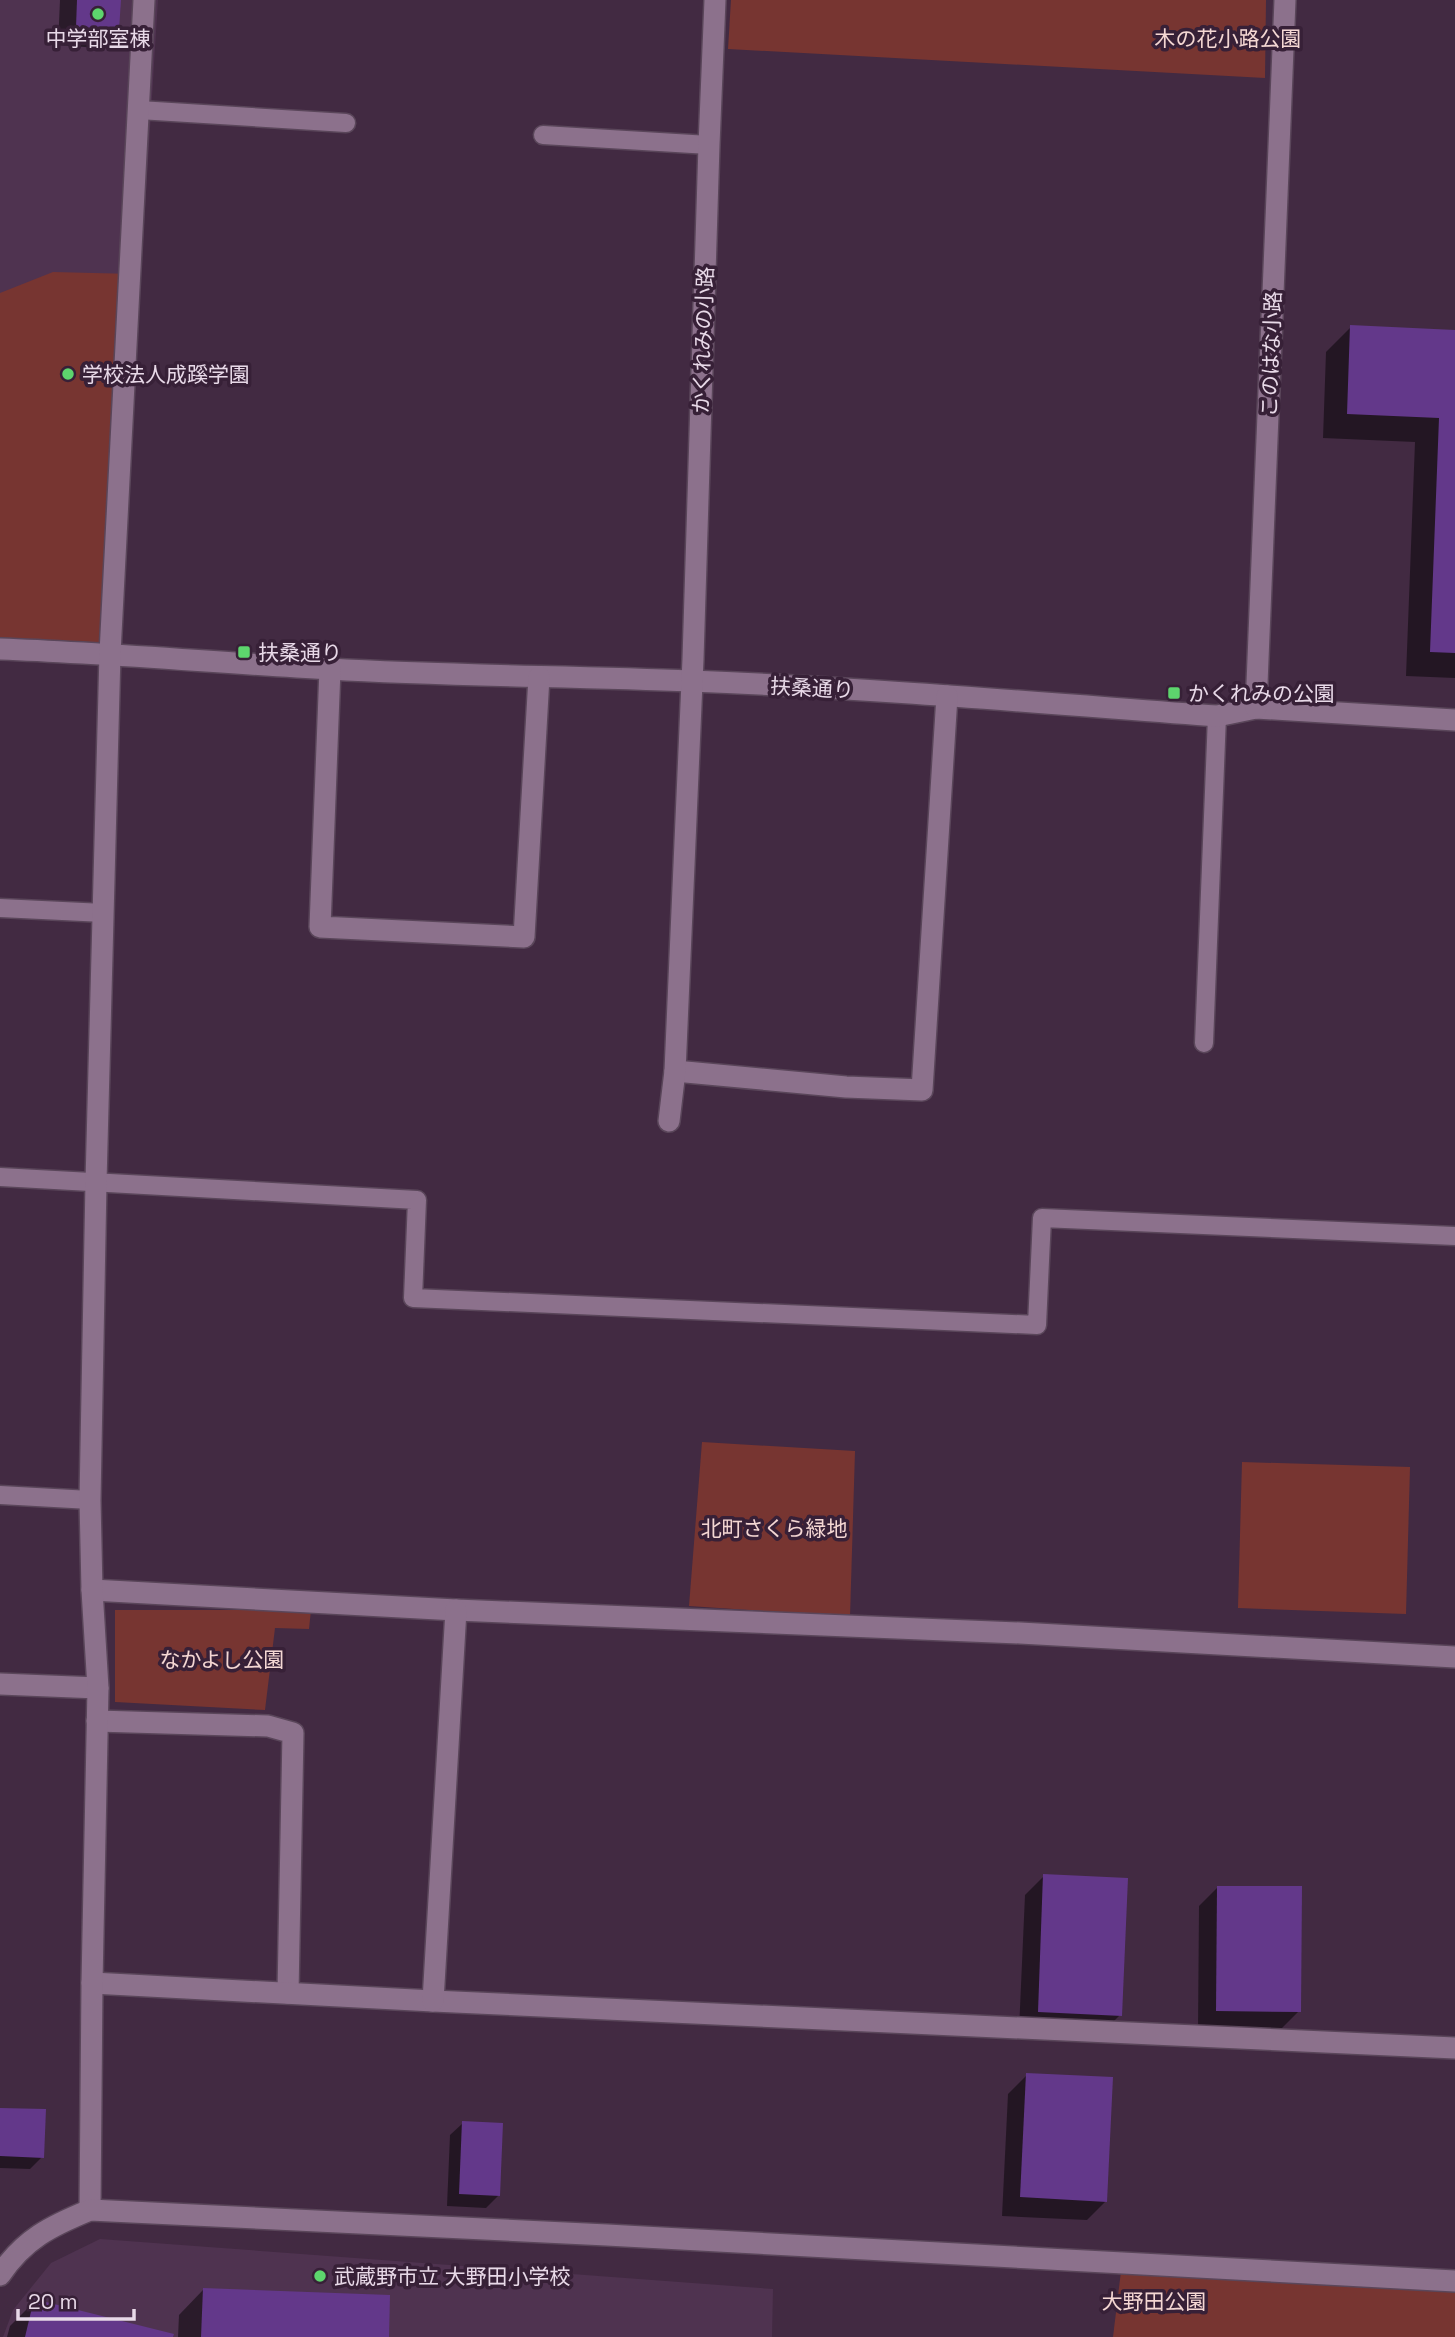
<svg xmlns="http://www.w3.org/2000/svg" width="1455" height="2337" viewBox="0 0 1455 2337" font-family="'Space Grotesk','Noto Sans JP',sans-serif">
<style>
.built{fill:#4f3350}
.green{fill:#773531}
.shadow{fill:#0007}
.building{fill:#63388a}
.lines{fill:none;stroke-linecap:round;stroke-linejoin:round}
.service-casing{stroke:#5a465a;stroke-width:21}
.minor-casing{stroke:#5a465a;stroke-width:24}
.tertiary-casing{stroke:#5a465a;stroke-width:24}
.service{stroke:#8c718c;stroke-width:18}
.minor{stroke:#8c718c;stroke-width:21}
.tertiary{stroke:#8c718c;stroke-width:21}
.poi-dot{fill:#5dd56d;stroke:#372037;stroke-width:2.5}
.labels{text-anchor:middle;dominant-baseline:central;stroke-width:7;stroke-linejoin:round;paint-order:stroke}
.poi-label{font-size:21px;fill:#e8d9e8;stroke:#372037;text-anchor:start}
.park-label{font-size:21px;fill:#f4d7d3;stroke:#372037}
.street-label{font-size:21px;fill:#e8d9e8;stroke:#372037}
</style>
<rect width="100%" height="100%" fill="#422a42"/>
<!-- built -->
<g class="built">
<polygon points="0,0 158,0 118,645 0,641"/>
<polygon points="100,2239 773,2289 772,2337 3,2337 13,2310 51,2263"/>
</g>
<!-- green -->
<g class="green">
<polygon points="731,0 1266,0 1265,78 728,49"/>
<polygon points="53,272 134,274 104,645 0,639 0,293"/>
<polygon points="702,1442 855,1451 850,1617 689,1606"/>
<polygon points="1242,1462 1410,1467 1406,1614 1238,1608"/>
<polygon points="115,1610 311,1610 309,1629 275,1628 265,1710 115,1702"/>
<polygon points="1122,2263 1455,2281 1455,2337 1113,2337"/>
</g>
<!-- shadow -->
<g class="shadow">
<polygon points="60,0 119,0 117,29 98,48 58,45"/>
<polygon points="1351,327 1455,332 1455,678 1406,676 1415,442 1323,438 1326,352"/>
<polygon points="1044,1876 1120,2015 1101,2034 1019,2030 1025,1895"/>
<polygon points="1218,1887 1299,2011 1280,2030 1198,2029 1199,1906"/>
<polygon points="1027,2075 1106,2201 1087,2220 1002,2216 1008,2094"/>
<polygon points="0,2109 42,2157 30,2169 0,2168"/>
<polygon points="463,2123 499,2195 486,2208 447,2206 450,2135"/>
<polygon points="203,2290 387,2337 178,2337 179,2315"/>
<polygon points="35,2301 172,2337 7,2337 10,2326"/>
</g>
<!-- building -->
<g class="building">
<polygon points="77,0 121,0 119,30 76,27"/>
<polygon points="1350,325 1455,330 1455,653 1430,652 1439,418 1347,414"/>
<polygon points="1043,1874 1128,1878 1122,2016 1038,2012"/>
<polygon points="1217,1886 1302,1886 1301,2012 1216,2011"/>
<polygon points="1026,2073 1113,2077 1107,2202 1020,2197"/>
<polygon points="0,2108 46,2109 44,2158 0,2156"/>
<polygon points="462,2121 503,2123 500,2196 459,2194"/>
<polygon points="203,2288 390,2295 389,2337 201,2337"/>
<polygon points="34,2299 174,2334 173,2337 25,2337"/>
</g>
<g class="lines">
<!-- service casing -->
<g class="service-casing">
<g id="service">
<polyline points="139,110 346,123"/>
<polyline points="543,135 709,145"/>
<polyline points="0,908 104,913"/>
<polyline points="1204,1043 1217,716"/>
<polyline points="0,1177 417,1200 413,1298 1037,1325 1042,1218 1455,1236"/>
<polyline points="0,1495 90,1500"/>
</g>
</g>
<!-- minor casing -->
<g class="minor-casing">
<g id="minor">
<path d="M0,649C110,653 220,663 330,669C450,676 571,676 691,681C867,688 1042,703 1217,716L1256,708L1455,720"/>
<polyline points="330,669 320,927 524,937 539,677"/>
<polyline points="1256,708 1285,0"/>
<polyline points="675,1071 846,1087 922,1090 947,696"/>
<polyline points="669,1121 675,1071 693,659 709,145 715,0"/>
<polyline points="92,1590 456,1610 1020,1633 1455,1657"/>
<polyline points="0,1684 98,1688"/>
<polyline points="97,1721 268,1726 293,1733 288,1993"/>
<polyline points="92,1983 433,2001 1455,2048"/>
<polyline points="433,2001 456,1610"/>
<polyline points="90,2210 92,1983 98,1688 92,1590 90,1500 96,1182 110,653 144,0"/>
</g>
</g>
<!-- tertiary casing -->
<g class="tertiary-casing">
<path id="tertiary" d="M0,2275C24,2239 51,2226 90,2210L607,2235L1455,2281"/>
</g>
<!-- service -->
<use href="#service" class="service"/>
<!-- minor -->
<use href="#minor" class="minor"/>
<!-- tertiary -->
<use href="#tertiary" class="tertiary"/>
</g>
<!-- markers -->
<g class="poi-dot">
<circle cx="98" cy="14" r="7"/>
<circle cx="68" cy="374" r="7"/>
<rect x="237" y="645" width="14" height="14" rx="3.5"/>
<rect x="1167" y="686" width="14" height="14" rx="3.5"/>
<circle cx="320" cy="2276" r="7"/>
</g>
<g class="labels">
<!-- poi labels -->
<g class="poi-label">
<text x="98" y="38" text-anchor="middle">中学部室棟</text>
<text x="82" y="374">学校法人成蹊学園</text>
<text x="258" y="652">扶桑通り</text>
<text x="1188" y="693">かくれみの公園</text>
<text x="334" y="2276">武蔵野市立 大野田小学校</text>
</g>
<!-- park labels -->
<g class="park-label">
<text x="1228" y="38">木の花小路公園</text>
<text x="774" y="1528">北町さくら緑地</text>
<text x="222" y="1659">なかよし公園</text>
<text x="1154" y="2301">大野田公園</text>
</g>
<!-- street labels -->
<g class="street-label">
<text transform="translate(703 340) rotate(-88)">かくれみの小路</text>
<text transform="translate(1271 354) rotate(-88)">このはな小路</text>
<text transform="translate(812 688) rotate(3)">扶桑通り</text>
</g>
</g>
<!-- scale -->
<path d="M18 2309v10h116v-10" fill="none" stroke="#e8d9e8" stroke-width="3.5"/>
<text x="28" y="2309" font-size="21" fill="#e8d9e8" stroke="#372037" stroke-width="5" paint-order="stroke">20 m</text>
</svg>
